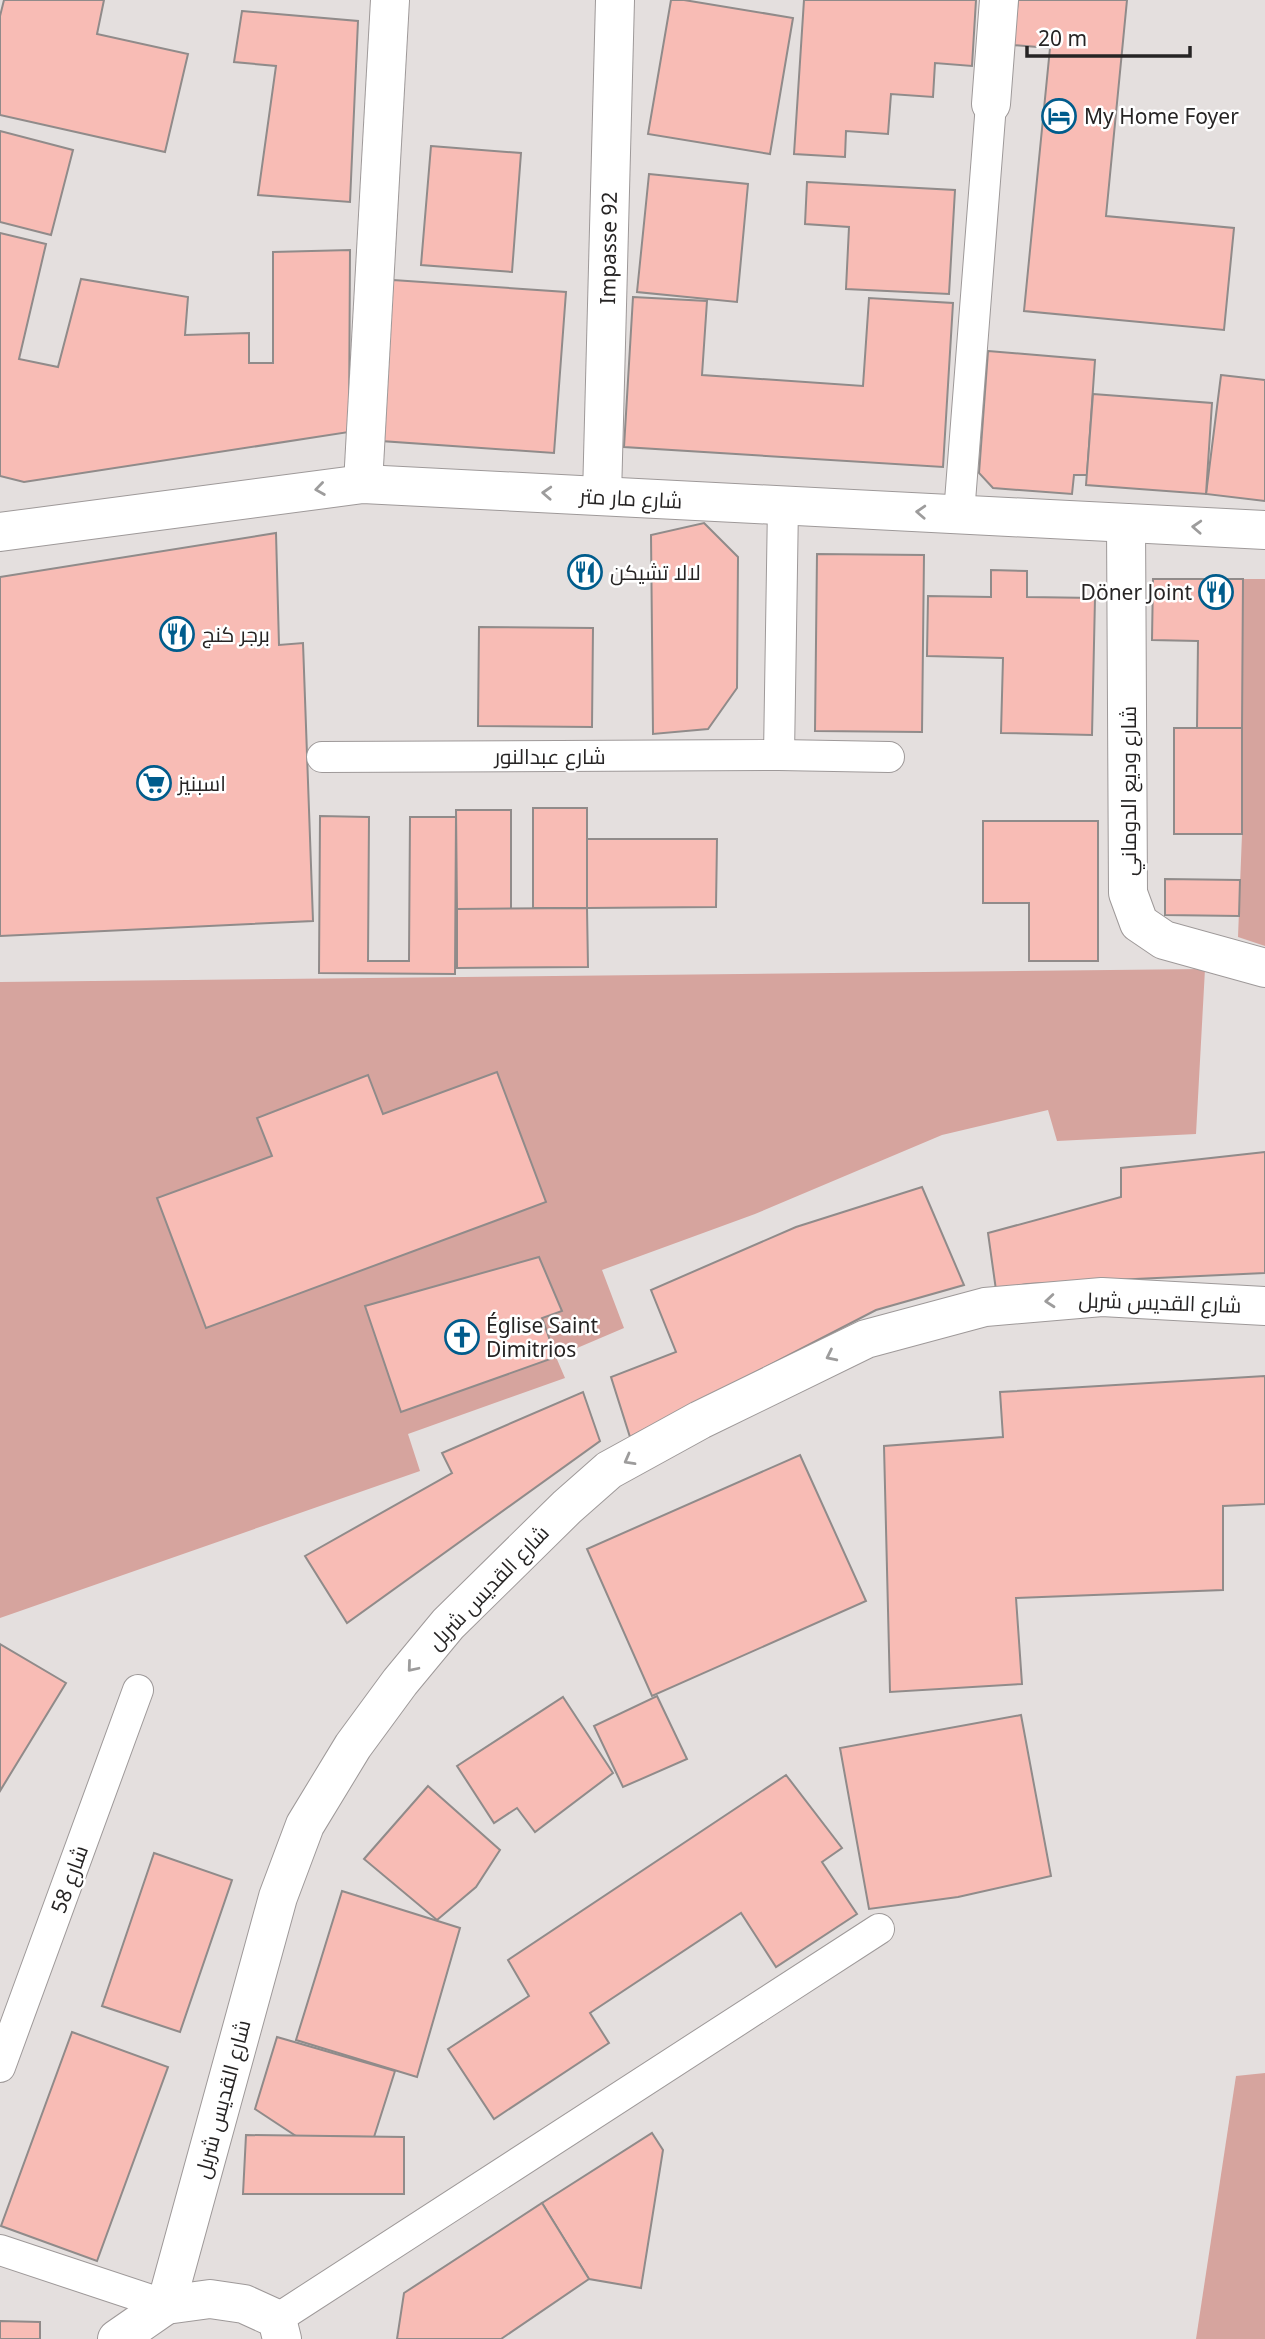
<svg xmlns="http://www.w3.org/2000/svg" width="1265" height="2339" viewBox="0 0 1265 2339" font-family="'Noto Sans',Cairo,sans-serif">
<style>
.green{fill:#d6a49e}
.building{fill:#f8bcb5;stroke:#908b8a;stroke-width:2}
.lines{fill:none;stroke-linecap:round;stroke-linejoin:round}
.service-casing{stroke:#9e9999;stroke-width:32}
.minor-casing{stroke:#9e9999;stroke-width:40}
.tertiary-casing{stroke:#9e9999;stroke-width:40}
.service{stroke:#fff;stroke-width:30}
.minor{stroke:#fff;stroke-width:38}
.tertiary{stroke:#fff;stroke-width:38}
.oneway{stroke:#9d9c9c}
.labels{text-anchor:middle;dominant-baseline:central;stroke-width:5;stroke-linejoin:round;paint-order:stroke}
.poi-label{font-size:21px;fill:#262424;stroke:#fff;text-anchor:start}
.street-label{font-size:21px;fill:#262424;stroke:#fff}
</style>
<rect width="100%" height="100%" fill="#e4dfde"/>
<!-- green -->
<g class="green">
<polygon points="1243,579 1265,579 1265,946 1238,937 1242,834"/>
<polygon points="1205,969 1196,1134 1057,1141 1048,1110 942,1135 755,1214 602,1270 624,1328 556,1357 565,1378 408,1434 420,1471 0,1618 0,982"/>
<polygon points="1265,2073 1265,2339 1196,2339 1236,2076"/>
</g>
<!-- building -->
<g class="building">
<polygon points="4,0 104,0 97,34 188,54 165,152 0,115 0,16"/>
<polygon points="671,0 684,0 793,18 770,154 648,134"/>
<polygon points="804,0 976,0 972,66 935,63 933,97 891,94 888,134 846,131 845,157 794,154"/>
<polygon points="1018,0 1127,0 1106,216 1234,228 1224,330 1024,311 1050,48 1013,45"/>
<polygon points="242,11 358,21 350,202 258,195 276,66 234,62"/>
<polygon points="0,131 73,150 51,235 0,222"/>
<polygon points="431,146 521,153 512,272 421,265"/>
<polygon points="649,174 748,184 737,302 637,292"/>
<polygon points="807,182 955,190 949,294 846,289 849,227 805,224"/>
<polygon points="0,233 46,244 19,359 58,367 81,279 188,297 185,335 249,333 249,363 273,363 273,252 350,250 349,432 24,482 0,476"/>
<polygon points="393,280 566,292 554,453 381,441"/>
<polygon points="633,297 707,301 702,375 863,386 869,298 953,303 943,467 624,447"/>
<polygon points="988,351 1095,360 1087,475 1074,475 1072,494 993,488 979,473"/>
<polygon points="1221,375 1265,380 1265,501 1206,494"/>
<polygon points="1093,394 1212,403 1206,494 1086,485"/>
<polygon points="704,523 738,557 737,688 708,729 653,734 651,535"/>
<polygon points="276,533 279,645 303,643 313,921 0,936 0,577"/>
<polygon points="817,554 924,555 922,732 815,731"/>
<polygon points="991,570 1027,571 1027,597 1095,598 1092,735 1001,733 1003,658 927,656 928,596 991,597"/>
<polygon points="1153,579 1243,579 1242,728 1197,728 1198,641 1152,640"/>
<polygon points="479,627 593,628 592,727 478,726"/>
<rect x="1174" y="728" width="68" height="106"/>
<rect x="533" y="808" width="54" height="100"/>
<polygon points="456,810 511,810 511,909 457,909"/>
<polygon points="320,816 369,817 368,961 409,961 410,817 456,817 455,974 319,973"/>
<polygon points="983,821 1098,821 1098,961 1029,961 1029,903 983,903"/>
<polygon points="587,839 717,839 716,907 587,908"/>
<polygon points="1165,879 1240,880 1239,916 1165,915"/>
<polygon points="587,908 588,967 457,968 457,909"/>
<polygon points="497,1072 546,1202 206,1328 157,1198 272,1156 257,1118 368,1075 383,1114"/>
<polygon points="1265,1152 1265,1273 1027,1284 996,1290 988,1233 1121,1197 1121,1168"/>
<polygon points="922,1187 964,1285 876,1310 630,1437 611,1377 676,1352 651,1290 796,1227"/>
<polygon points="539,1257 562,1311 542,1318 556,1357 401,1412 365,1306"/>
<polygon points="1265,1376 1265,1504 1223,1506 1223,1590 1016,1598 1022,1684 890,1692 884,1446 1003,1437 1000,1392"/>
<polygon points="583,1392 600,1441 347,1623 305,1556 452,1473 442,1453"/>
<polygon points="800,1455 866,1601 652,1696 587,1549"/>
<polygon points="0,1644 66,1683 0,1791"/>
<polygon points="657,1696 687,1759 623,1787 594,1726"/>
<polygon points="563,1697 613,1773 535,1832 517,1808 494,1823 457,1766"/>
<polygon points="1021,1715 1051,1876 958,1897 869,1909 840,1748"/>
<polygon points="786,1775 842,1848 822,1862 857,1914 776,1967 741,1913 590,2013 609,2043 494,2119 448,2049 529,1996 508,1960"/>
<polygon points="428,1786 500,1850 476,1887 437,1920 364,1859"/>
<polygon points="154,1853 232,1880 180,2032 102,2006"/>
<polygon points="342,1891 460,1928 417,2077 296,2040"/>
<polygon points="72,2032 168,2067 97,2261 1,2226"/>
<polygon points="277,2037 395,2071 374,2137 296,2136 255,2109"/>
<polygon points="652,2133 663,2150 641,2288 589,2279 542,2203"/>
<polygon points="246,2135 404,2137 404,2194 243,2194"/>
<polygon points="542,2203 589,2279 501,2339 397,2339 404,2293"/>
<polygon points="0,2321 40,2322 40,2339 0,2339"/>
</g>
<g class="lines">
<!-- service casing -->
<g class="service-casing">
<g id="service">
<polyline points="959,514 991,104"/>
<polyline points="779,755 889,757"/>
<polyline points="322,757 779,755 783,505"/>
<polyline points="0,2067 138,1690"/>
<polyline points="0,2250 166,2305"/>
<polyline points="277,2319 879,1929"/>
</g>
</g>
<!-- minor casing -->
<g class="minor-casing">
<g id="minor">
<polyline points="991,104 999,0"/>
<polyline points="363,484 390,0"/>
<polyline points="602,496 615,0"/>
<polyline points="1126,523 1128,893 1139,923 1164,940 1265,968"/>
<polyline points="166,2305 210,2299 244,2304 277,2319 282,2339"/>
<polyline points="117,2339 166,2305 278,1897 305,1825 353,1746 400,1682 448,1624 567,1507 609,1470 700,1420 866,1339 985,1307 1102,1297 1265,1306"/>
</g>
</g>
<!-- tertiary casing -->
<g class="tertiary-casing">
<polyline id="tertiary" points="0,532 363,484 1265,530"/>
</g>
<!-- service -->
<use href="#service" class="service"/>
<!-- minor -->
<use href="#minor" class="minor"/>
<!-- tertiary -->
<use href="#tertiary" class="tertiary"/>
</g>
<!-- one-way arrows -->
<defs><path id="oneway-chevron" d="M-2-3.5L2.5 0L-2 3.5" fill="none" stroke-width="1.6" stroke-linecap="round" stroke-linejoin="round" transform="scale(1.75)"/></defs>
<g class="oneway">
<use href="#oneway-chevron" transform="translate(320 489) rotate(172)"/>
<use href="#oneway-chevron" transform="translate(547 493) rotate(-177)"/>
<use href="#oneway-chevron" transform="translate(921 512) rotate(-177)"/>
<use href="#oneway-chevron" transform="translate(1197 527) rotate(-177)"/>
<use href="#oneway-chevron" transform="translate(1050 1301) rotate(175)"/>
<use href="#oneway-chevron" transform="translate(831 1356) rotate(154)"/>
<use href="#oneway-chevron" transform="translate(629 1460) rotate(151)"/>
<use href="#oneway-chevron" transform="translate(412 1667) rotate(130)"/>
</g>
<!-- icons -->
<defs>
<g id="hotel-ring" transform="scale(1.75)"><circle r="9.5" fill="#fff" stroke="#005c8c" stroke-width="1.5"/><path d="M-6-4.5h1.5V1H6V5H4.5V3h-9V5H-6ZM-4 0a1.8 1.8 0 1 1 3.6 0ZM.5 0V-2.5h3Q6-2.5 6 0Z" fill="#005c8c"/></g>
<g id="restaurant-ring" transform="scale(1.75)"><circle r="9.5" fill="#fff" stroke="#005c8c" stroke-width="1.5"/><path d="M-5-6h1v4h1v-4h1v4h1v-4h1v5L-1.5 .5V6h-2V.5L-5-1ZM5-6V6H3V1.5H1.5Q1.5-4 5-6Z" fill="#005c8c"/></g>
<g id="supermarket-ring" transform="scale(1.75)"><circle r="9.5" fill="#fff" stroke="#005c8c" stroke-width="1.5"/><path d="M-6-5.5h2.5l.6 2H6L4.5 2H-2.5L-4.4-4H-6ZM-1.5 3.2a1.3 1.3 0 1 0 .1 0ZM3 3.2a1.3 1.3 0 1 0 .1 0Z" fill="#005c8c"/></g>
<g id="church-ring" transform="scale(1.75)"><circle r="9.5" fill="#fff" stroke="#005c8c" stroke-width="1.5"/><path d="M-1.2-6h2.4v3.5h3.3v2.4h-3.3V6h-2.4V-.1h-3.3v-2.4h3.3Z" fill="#005c8c"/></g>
</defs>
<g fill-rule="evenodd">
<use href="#hotel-ring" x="1059" y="116"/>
<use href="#restaurant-ring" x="585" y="572"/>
<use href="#restaurant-ring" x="1216" y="592"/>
<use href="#restaurant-ring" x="177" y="634"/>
<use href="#supermarket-ring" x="154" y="783"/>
<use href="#church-ring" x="462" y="1337"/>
</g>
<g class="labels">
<!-- poi labels -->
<g class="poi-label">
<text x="1084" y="116">My Home Foyer</text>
<text x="610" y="572">لالا تشيكن</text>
<text x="1192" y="592" text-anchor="end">Döner Joint</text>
<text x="202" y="634">برجر كنج</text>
<text x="178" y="783">اسبنيز</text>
<text x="486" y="1325">Église Saint<tspan x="486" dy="24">Dimitrios</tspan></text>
</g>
<!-- street labels -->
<g class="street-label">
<text transform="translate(608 248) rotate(-89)">Impasse 92</text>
<text transform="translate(631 498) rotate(3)">شارع مار متر</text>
<text x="550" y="756">شارع عبدالنور</text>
<text transform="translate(1128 791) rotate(-90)">شارع وديع الدوماني</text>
<text transform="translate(1160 1302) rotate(2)">شارع القديس شربل</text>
<text transform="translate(488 1587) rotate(-46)">شارع القديس شربل</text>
<text transform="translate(69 1879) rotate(-70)">شارع 58</text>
<text transform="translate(222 2099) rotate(-75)">شارع القديس شربل</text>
</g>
</g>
<!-- scale -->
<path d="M1027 46v10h163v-10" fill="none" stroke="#262424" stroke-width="3.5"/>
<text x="1038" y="46" font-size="21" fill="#262424" stroke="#ffffff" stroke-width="5" paint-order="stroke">20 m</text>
</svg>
